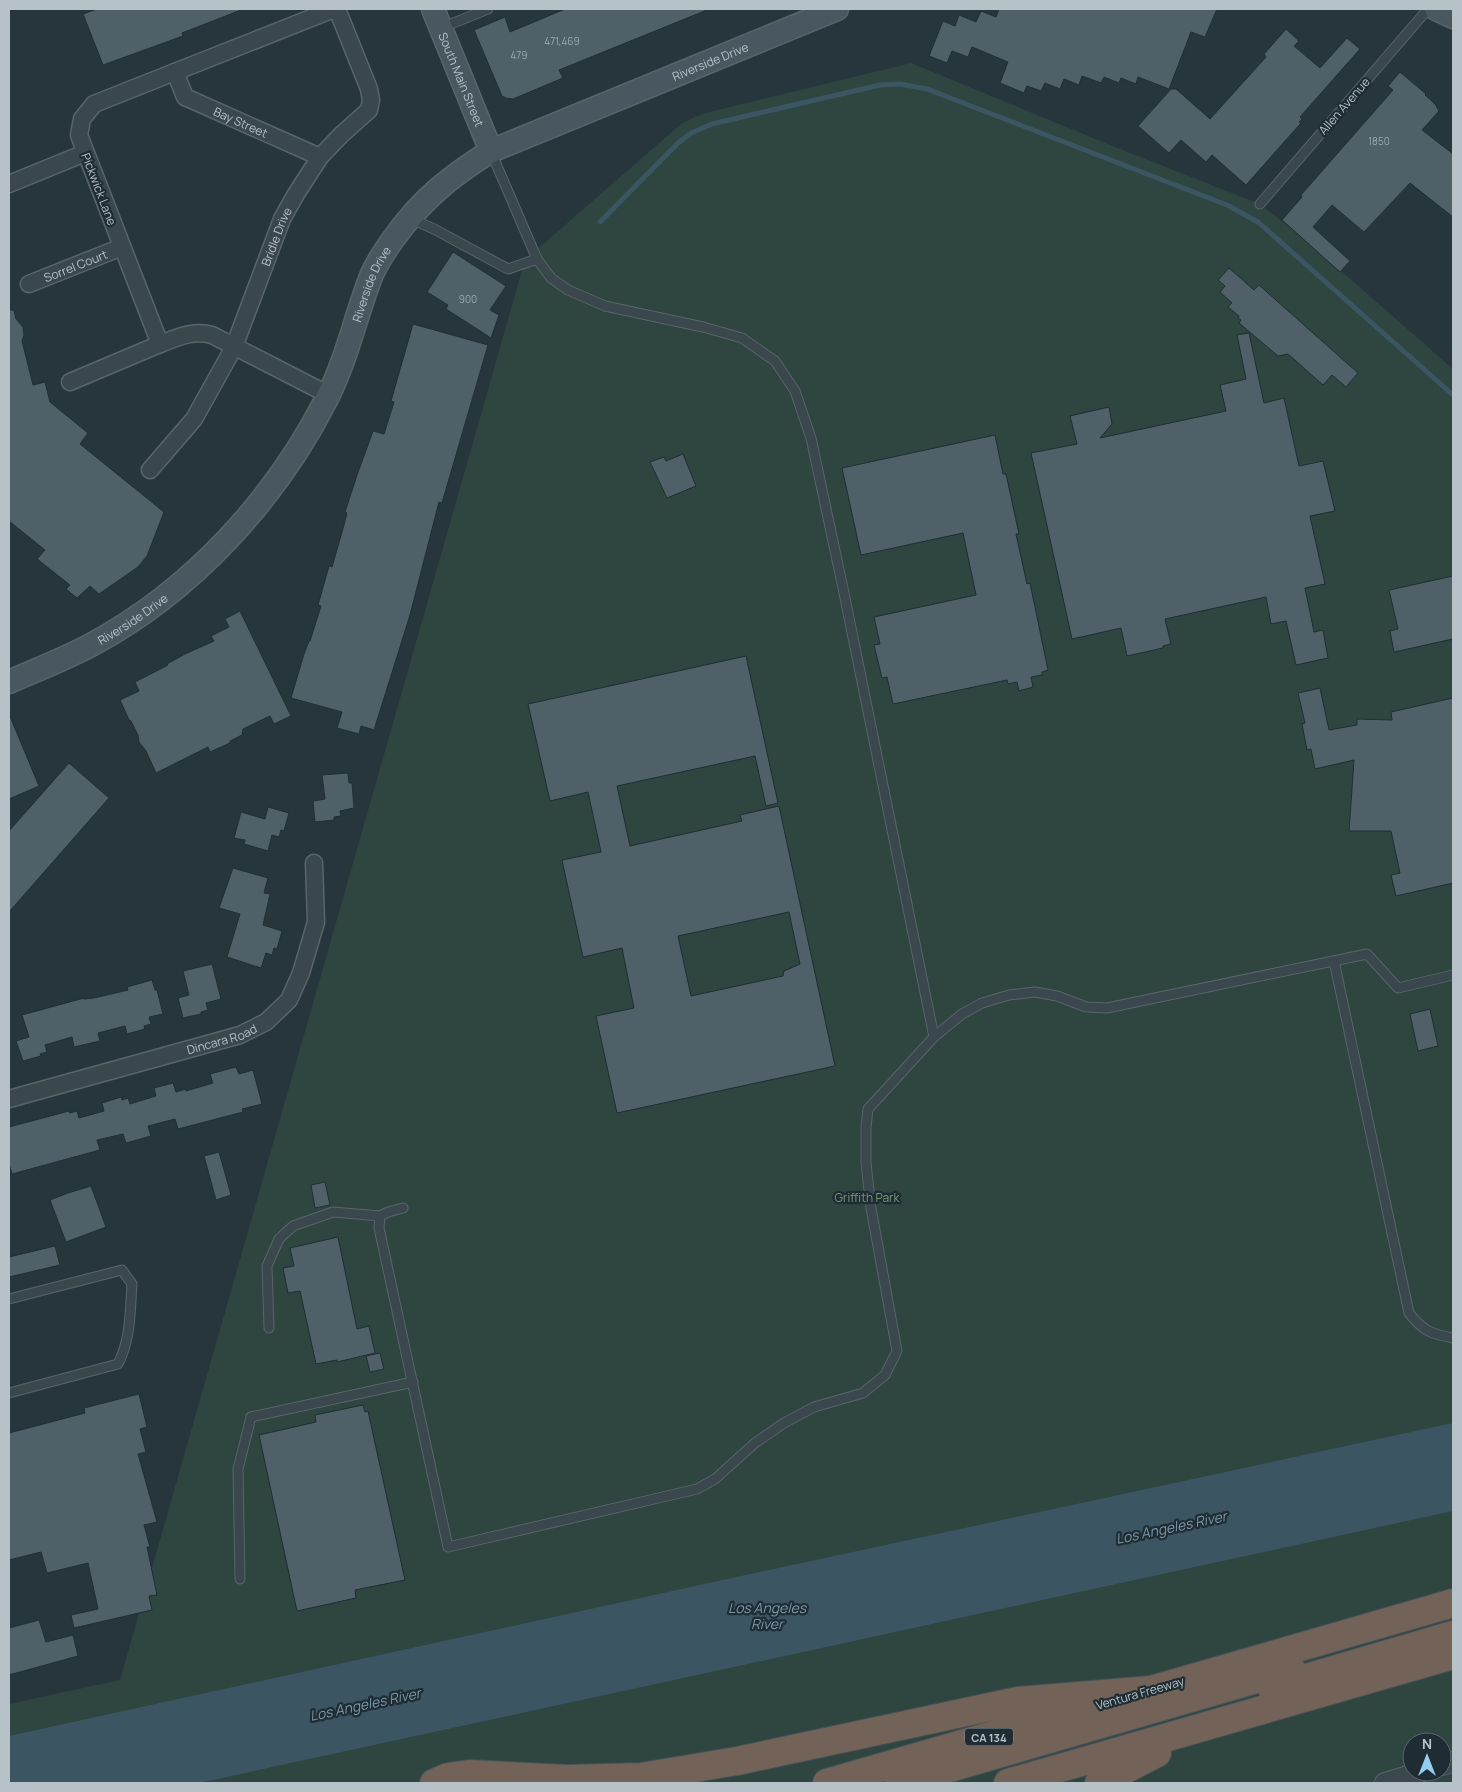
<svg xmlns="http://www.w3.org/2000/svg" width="1462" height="1792" viewBox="0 0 1462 1792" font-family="Manrope,sans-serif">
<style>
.green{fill:#2e4540;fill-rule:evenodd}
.water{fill:#3b5563}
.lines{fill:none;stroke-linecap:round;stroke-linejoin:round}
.stream{stroke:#3b5563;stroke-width:5}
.building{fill:#506068;stroke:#212e34;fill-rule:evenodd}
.service-casing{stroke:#58656b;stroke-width:11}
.minor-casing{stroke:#58656b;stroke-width:19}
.tertiary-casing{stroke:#58656b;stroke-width:22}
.secondary-casing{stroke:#58656b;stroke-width:25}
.motorway-casing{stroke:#455258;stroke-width:30}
.service{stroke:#3a474d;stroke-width:9}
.minor{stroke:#3a474d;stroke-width:16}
.tertiary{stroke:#3a474d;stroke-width:20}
.secondary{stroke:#495760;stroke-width:22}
.motorway{stroke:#736258;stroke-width:28}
.labels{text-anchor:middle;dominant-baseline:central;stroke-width:4.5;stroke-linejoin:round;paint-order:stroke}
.number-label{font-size:10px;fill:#9caab0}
.shield{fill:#1f2c33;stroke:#89959b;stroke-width:1}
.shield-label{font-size:11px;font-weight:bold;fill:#b6c2c8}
.street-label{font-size:12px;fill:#b6c2c8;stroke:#1f2c33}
.park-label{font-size:12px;fill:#779c76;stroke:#1f2c33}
.water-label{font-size:14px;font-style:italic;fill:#7999a9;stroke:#1f2c33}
</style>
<rect width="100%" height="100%" fill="#27363d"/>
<!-- green -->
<path class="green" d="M911,63L1115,147L1260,204L1307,241L1453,369V1783H9V1704L120,1680L525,260L682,123L705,113ZM1412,1742H1442V1772H1412Z"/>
<!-- water -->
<polygon class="water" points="1453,1423 1453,1511 199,1783 9,1783 9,1736 718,1581"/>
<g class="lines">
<!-- stream -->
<polyline class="stream" points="600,222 677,144 691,133 712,124 880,85 900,84 927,89 1227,205 1258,222 1453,395"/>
</g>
<!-- building -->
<g class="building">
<polygon points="97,9 241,9 241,10 182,33 183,36 103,65 83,14"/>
<polygon points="565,9 707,9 707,10 559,70 563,78 513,99 506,98 502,96 474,30 505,17 510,32"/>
<polygon points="999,9 1217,9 1205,37 1191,32 1169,89 1138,77 1136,84 1121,78 1119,83 1104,77 1101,83 1082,76 1079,85 1064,79 1060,89 1045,83 1041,91 1027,86 1024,93 1000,83 1008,62 972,47 968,57 952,51 947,63 929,56 943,21 955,26 959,15 976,22 981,11 996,17"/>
<polygon points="1286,29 1299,41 1294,46 1320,68 1347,38 1360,49 1300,117 1302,119 1299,122 1301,123 1246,185 1212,155 1206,162 1181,140 1169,153 1138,126 1171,89 1176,89 1210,119 1266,57 1264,54"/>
<polygon points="1400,72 1426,94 1425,95 1435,104 1439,111 1422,130 1453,154 1453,217 1410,183 1364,232 1332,205 1313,227 1350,261 1340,272 1282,220 1302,197 1301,195 1393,90 1388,86"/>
<polygon points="453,252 506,286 490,310 499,315 491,338 446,309 448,305 427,292"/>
<polygon points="1229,268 1254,290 1259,285 1358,373 1346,387 1332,375 1323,385 1288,354 1278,356 1239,323 1241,320 1238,318 1239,316 1228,307 1232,303 1220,292 1225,286 1218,280"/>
<polygon points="9,310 14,310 16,319 23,327 24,335 22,341 33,385 45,382 50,402 88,433 80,444 164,512 147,556 138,567 99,594 90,586 77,598 66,589 70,585 37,559 45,550 9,521"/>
<polygon points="413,324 488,345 442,503 439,502 410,615 374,730 361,726 359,734 337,728 342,712 291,698 304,654 309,641 310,641 321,606 318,605 329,566 332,567 344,525 347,513 345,512 357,475 373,431 384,434 394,402 391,401"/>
<polygon points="1249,333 1264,403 1284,398 1299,466 1323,461 1335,511 1310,516 1325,584 1305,588 1314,632 1323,630 1328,658 1296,665 1286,621 1271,624 1266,597 1165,619 1171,644 1163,646 1163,648 1127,656 1121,628 1072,639 1031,453 1077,444 1070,416 1109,407 1112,424 1100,438 1226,411 1220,385 1246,379 1237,335"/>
<polygon points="995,435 1003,474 1006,474 1019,534 1016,534 1027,584 1030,583 1048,670 1042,672 1042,675 1031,677 1033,687 1019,691 1017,682 1008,684 1007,680 893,704 887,677 882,678 874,645 880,644 874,617 976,595 963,533 861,555 842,468"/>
<polygon points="683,454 696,486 667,498 650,462 664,457 666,461"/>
<polygon points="1453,576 1453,639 1394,652 1390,631 1398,629 1389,590"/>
<polygon points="240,611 291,716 274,724 270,716 243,729 242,735 230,741 230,743 210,752 208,747 156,773 146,751 139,742 138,735 131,721 129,720 120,700 139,691 135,682 168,665 167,664 185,654 214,641 211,636 229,627 225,619"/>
<path d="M746,656L778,803L766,806L755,756L617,786L630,846L742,821L740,815L779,806L835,1066L617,1113L596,1016L634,1008L622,948L583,957L562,860L601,852L588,792L550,801L528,704ZM789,912L800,964L784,971L783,976L691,996L678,936Z"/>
<polygon points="1320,688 1329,730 1357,725 1357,719 1392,720 1391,712 1453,698 1453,883 1396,896 1391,875 1400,873 1391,831 1349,831 1354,760 1315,769 1311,749 1307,750 1302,724 1305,723 1298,693"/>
<polygon points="9,714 39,786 9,799"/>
<polygon points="69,763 109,798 9,912 9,831"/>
<polygon points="348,773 349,783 352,783 354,808 340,811 341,816 334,817 334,820 315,822 313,801 325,799 322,775"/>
<polygon points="268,807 289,813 284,831 281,830 279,837 272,835 268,851 244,844 245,840 234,838 241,812 265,819"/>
<polygon points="233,868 268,878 264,893 270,894 263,925 282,931 277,949 274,948 272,955 266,953 261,968 227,957 240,914 219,908"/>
<polygon points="212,964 221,999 206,1003 208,1010 201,1012 201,1014 183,1018 178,998 189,995 183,971"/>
<polygon points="152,980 155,990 157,990 163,1014 149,1017 151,1024 144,1026 145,1029 127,1034 125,1026 98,1033 100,1041 74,1047 72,1037 45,1045 47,1052 40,1054 41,1056 23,1061 16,1041 29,1037 22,1015 84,998 84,999 94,998 128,990 127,987"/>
<polygon points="1430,1009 1438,1046 1418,1051 1410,1014"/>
<polygon points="236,1067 239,1074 253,1070 262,1104 242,1109 243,1112 178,1129 175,1119 148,1126 151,1136 126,1143 123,1134 97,1140 100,1150 12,1174 9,1164 9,1127 69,1111 70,1113 77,1111 79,1118 104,1111 102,1103 121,1097 122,1100 128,1098 130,1104 156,1096 154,1088 173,1083 176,1092 186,1089 186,1091 213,1083 210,1074"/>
<polygon points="219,1152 231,1195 216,1200 204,1156"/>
<polygon points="325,1182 330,1205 315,1208 311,1185"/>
<polygon points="91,1186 106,1227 66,1242 50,1200 68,1193"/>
<polygon points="338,1237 357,1329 369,1326 375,1353 337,1362 337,1360 316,1364 300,1291 288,1293 283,1268 294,1266 290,1248"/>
<polygon points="55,1246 60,1265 9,1277 9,1257"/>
<polygon points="380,1353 384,1369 370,1372 366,1356"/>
<polygon points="139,1394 147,1427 140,1429 146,1452 138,1454 157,1522 144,1525 150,1547 147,1547 157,1595 149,1596 152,1610 74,1628 71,1615 98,1609 88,1563 47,1573 41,1552 9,1560 9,1433 85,1413 84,1408"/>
<polygon points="363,1405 365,1412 368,1411 405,1580 355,1590 356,1598 297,1611 259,1435 316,1422 315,1415"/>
<polygon points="39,1620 46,1642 73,1635 78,1656 9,1675 9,1628"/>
</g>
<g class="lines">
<!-- service casing -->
<g class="service-casing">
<g id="service">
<polyline points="441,28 488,9"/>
<polyline points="1260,204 1428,9"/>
<polyline points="411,219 434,229 508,269 537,259"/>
<path d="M1334,961L1409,1313C1423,1331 1431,1334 1453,1338"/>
<polyline points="934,1037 962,1014 982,1003 1009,995 1035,992 1057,996 1086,1007 1107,1008 1367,954 1398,988 1453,975"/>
<polyline points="403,1208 388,1212 380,1216 379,1228 448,1547 697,1489 715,1479 755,1443 784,1423 814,1407 863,1393 885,1375 897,1351 871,1208 866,1163 866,1128 868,1109 934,1037 844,593 811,438 795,391 775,361 742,338 703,327 605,306 568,290 551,278 537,259 491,152"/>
<path d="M9,1299L122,1270L132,1284C130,1311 131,1339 118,1364L9,1393"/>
<polyline points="269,1328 267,1266 279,1239 293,1226 333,1212 380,1216"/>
<polyline points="240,1579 238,1469 251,1417 413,1382"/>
</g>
</g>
<!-- minor casing -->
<g class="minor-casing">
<g id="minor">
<path id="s1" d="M175,72L185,97L320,157"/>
<polyline points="9,184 85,153"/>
<path id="s2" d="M29,284L122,247"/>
<polyline points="70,382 160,344"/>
<path d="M329,395L212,335C192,330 179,337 160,344L79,135L82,119L94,104L334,9"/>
<path id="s3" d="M150,470L194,419L234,347L282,219L296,194L320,157L341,135L369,110L371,100L369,89L337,9"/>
<path id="s4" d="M9,1099L240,1035L266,1022L289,1000L301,973L316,922L314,863"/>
</g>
</g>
<!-- tertiary casing -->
<g class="tertiary-casing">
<g id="tertiary">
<polyline points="1442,1765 1453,1762"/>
<polyline points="1385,1783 1421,1772"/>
</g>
</g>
<!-- secondary casing -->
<g class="secondary-casing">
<g id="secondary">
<path id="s5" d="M433,9L491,151"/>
<polyline points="1436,9 1453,17"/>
<path id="s6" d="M9,682C36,670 65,659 91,645C192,591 276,499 327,398C347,359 356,314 372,274C378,261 386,249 394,238C422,199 451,176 491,151L837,9"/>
</g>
</g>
<!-- motorway casing -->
<g class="motorway-casing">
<g id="motorway">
<polyline points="1272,1688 1453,1635"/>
<polyline points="1134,1695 1453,1603"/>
<polyline points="434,1783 448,1777 469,1774 567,1779 641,1777 737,1761 1018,1701 1151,1690"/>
<polyline points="827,1783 1090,1707"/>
<polyline points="898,1783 1291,1669"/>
<polyline points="1008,1783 1453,1655"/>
<polyline points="1099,1783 1157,1753"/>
</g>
</g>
<!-- service -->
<use href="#service" class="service"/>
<!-- minor -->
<use href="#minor" class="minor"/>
<!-- tertiary -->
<use href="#tertiary" class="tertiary"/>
<!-- secondary -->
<use href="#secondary" class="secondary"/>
<!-- motorway -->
<use href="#motorway" class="motorway"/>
</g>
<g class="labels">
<!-- number labels -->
<g class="number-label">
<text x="562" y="41">471,469</text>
<text x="519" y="55">479</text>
<text x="1379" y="141">1850</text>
<text x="468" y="299">900</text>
</g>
<!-- shield labels -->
<rect class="shield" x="965" y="1728.5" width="48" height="17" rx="4"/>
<g class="shield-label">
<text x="989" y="1737">CA 134</text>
</g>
<!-- street labels -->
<g class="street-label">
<text stroke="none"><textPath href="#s6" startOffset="979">Riverside Drive</textPath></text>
<text stroke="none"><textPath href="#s5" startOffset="76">South Main Street</textPath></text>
<text transform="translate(1344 106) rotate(-49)">Allen Avenue</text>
<text stroke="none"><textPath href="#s1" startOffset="88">Bay Street</textPath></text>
<text transform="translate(99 189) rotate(69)">Pickwick Lane</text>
<text stroke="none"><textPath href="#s3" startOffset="268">Bridle Drive</textPath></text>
<text stroke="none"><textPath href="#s2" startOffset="50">Sorrel Court</textPath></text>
<text stroke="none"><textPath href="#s6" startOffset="559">Riverside Drive</textPath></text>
<text stroke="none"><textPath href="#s6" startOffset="139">Riverside Drive</textPath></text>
<text stroke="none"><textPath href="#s4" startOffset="221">Dincara Road</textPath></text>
<text transform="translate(1140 1693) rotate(-16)">Ventura Freeway</text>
</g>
<!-- park labels -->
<g class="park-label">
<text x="867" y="1197">Griffith Park</text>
</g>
<!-- water labels -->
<g class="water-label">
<text transform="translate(1171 1527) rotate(-12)">Los Angeles River</text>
<text x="767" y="1607">Los Angeles<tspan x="767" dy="16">River</tspan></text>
<text transform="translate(365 1704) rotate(-12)">Los Angeles River</text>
</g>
</g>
<!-- border -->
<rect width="1462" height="1792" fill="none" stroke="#b6c2c8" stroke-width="20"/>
<!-- north arrow -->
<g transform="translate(1427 1757)"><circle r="24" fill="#1f2c33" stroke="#5b686f"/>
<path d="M0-4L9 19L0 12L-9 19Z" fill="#93cdf0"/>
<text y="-8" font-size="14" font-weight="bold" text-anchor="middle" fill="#b6c2c8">N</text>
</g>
</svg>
